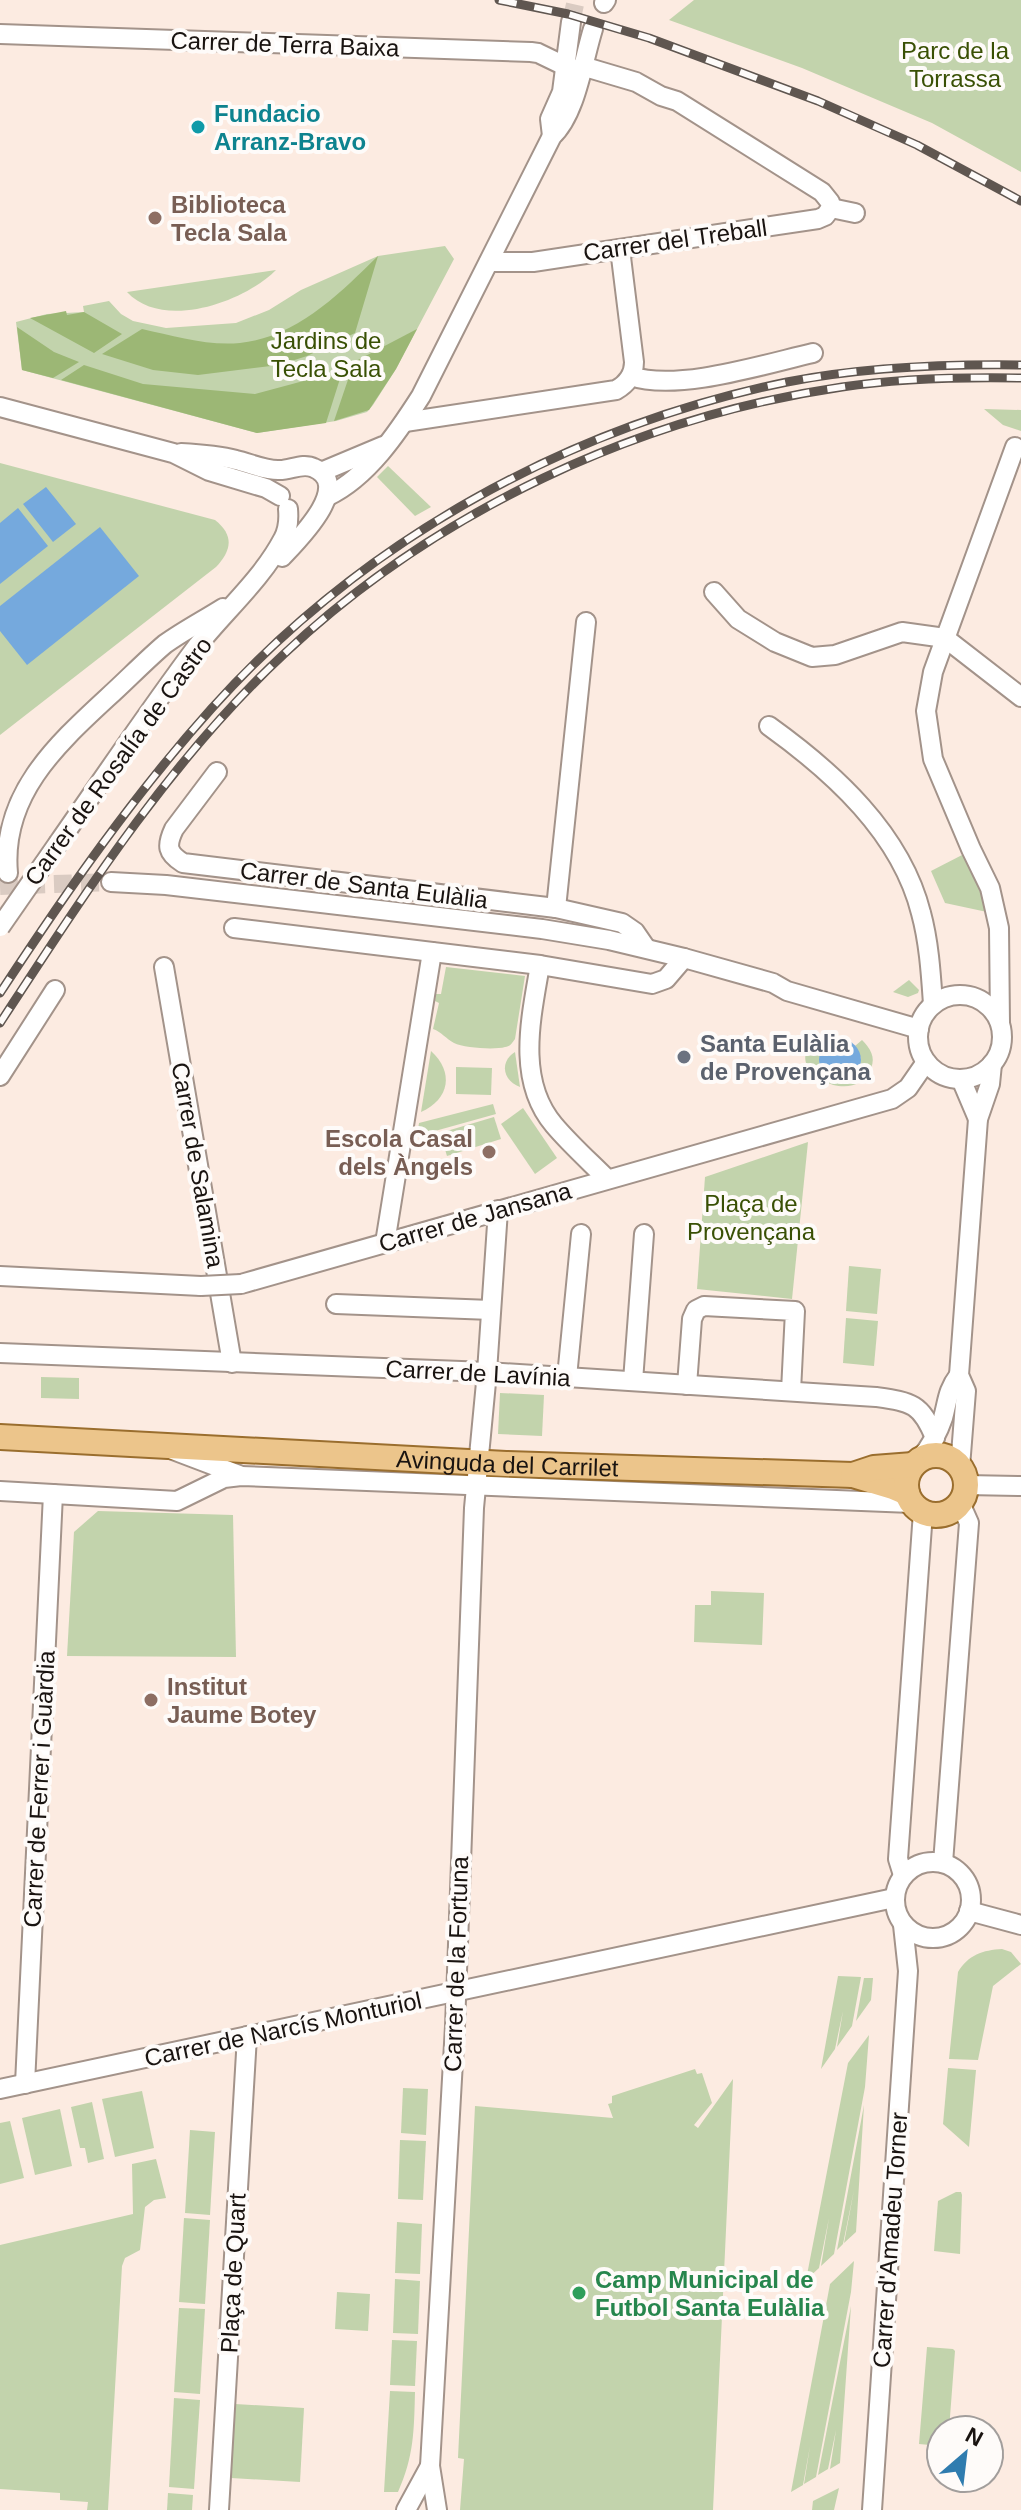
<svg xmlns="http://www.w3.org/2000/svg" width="1021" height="2510" viewBox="0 0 1021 2510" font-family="Helvetica,sans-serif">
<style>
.green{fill:#c2d3ac}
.forest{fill:#9cb775}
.water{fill:#75a9dd}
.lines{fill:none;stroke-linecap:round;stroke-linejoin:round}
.minor-tunnel{stroke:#dacbc2;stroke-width:18;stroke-dasharray:18 9;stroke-linecap:butt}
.minor-casing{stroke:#a3938a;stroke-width:22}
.major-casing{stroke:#9a6e2e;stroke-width:28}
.minor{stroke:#fff;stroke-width:18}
.major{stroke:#ecc58b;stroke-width:24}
.rail-casing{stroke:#5f5650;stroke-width:9}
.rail{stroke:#fefbf9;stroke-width:6;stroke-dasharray:18;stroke-linecap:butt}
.minor-bridge-casing{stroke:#a3938a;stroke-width:22;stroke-linecap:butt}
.minor-bridge{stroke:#fff;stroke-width:18}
.culture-dot{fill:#0f9aa8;stroke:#fefbf9;stroke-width:3}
.education-dot{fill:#8d6e63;stroke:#fefbf9;stroke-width:3}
.worship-dot{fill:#6b7280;stroke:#fefbf9;stroke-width:3}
.leisure-dot{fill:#2e9e5b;stroke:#fefbf9;stroke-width:3}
.labels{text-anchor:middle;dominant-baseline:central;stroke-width:8;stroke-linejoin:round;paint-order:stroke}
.street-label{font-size:24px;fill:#191310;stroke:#fefbf9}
.park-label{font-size:24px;fill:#395004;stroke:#fefbf9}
.culture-label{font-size:24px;font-weight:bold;fill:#0d838f;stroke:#fefbf9;text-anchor:start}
.education-label{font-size:24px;font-weight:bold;fill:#785e54;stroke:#fefbf9;text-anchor:start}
.worship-label{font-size:24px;font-weight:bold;fill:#5b616d;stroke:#fefbf9;text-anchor:start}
.leisure-label{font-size:24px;font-weight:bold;fill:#27864d;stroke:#fefbf9;text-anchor:start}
</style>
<rect width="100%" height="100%" fill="#fcebe1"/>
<!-- green -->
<g class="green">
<polygon points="694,0 1021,0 1021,172 932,123 802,68 669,20"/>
<polygon points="445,246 454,259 396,369 373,405 367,412 336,421 257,433 22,370 16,322 47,314 84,312 83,306 109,301 121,314 133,321 166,328 236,323 269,310 301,290 378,256"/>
<path d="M276,270C244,302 163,331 127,292Z"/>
<polygon points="984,409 1021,410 1021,431 1003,425"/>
<path d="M0,463L215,520C235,536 231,551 216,567L0,735Z"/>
<polygon points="388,466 431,507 415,516 377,477"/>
<polygon points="964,854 981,888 987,912 945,903 931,871"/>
<path d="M446,967L525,976L515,1039C511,1044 511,1046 505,1047C495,1050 464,1048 454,1043C446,1039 442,1032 433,1029L439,1003L435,1001L436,994H441Z"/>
<polygon points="909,980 919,990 918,993 908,997 893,992"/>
<path d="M826,1035L829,1041L824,1045L819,1064C824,1075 830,1080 843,1080L860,1066L861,1058L855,1046L862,1040C870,1048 876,1057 871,1068C854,1114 766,1062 826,1035Z"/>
<path d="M431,1051C454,1072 450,1099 421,1112Z"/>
<path d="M515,1052L520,1087C503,1081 499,1062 515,1052Z"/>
<polygon points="456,1067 492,1068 491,1095 456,1094"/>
<polygon points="493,1104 496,1114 417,1136 419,1123"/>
<polygon points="523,1108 557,1158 535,1174 501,1124"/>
<polygon points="494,1117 501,1139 447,1156 440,1133"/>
<polygon points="808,1142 792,1299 697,1289 705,1177"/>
<polygon points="849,1266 881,1269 877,1314 846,1311"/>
<polygon points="846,1318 878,1321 874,1366 843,1363"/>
<polygon points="41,1377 79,1378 79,1399 41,1398"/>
<polygon points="500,1393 544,1395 542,1436 498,1434"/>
<polygon points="257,1466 422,1473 422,1478 255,1468"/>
<polygon points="98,1511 233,1515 236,1657 67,1656 74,1532"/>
<polygon points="711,1591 764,1593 762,1645 694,1642 695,1605 711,1605"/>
<path d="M1002,1949L1011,1952L1021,1964L993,1986L978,2060L949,2059L958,1972C968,1955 983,1950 1002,1949Z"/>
<polygon points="838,1976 861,1977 852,2026 837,2047 843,2011 835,2049 821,2069"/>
<polygon points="864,1978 873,1978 871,2000 856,2021"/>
<polygon points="869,2035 865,2087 834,2254 821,2266 829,2218 819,2268 806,2280 848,2063"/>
<polygon points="948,2068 976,2070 969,2147 943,2124"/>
<polygon points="695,2069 697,2074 702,2073 712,2103 694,2125 698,2128 733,2079 713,2510 460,2510 464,2459 458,2458 475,2106 613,2118 608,2104 612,2103 612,2096"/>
<polygon points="403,2088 428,2089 426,2135 401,2133"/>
<polygon points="142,2091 154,2148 115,2157 102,2099"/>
<polygon points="92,2102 104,2159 88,2163 85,2148 80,2148 71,2107"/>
<polygon points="864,2105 856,2232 844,2243 854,2190 843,2244 837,2250"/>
<polygon points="60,2109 72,2166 35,2175 22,2118"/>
<polygon points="10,2121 24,2178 0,2184 0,2123"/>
<polygon points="190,2130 215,2132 210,2215 185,2213"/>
<polygon points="400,2140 426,2141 423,2200 398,2199"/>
<polygon points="156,2159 166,2198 154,2200 145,2207 140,2250 125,2258 122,2266 108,2510 87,2510 88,2502 60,2500 60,2493 0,2489 0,2245 133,2214 132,2164"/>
<polygon points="956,2192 961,2192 962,2195 960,2254 934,2251 938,2201"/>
<polygon points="184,2218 210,2220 205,2304 179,2302"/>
<polygon points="397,2222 422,2224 420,2274 395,2273"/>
<polygon points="854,2261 851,2292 816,2477 804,2484 810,2446 803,2485 791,2492 830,2284"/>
<polygon points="395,2279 420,2281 418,2334 393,2333"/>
<polygon points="337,2292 370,2294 368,2331 335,2329"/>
<polygon points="851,2306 840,2463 830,2469 836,2430 828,2469 818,2475"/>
<polygon points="179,2308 205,2309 200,2394 174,2392"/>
<polygon points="392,2340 417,2341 415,2386 390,2385"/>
<polygon points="927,2347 953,2349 955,2351 949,2430 941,2430 941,2446 919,2444"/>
<path d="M390,2391L415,2392C414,2431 414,2456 398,2492H384Z"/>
<polygon points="174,2398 200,2400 194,2489 169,2487"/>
<polygon points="235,2404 304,2408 300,2482 231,2478"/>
<polygon points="839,2488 834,2510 812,2510 813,2501"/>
<polygon points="168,2493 193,2495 192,2510 167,2510"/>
</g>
<!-- forest -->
<g class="forest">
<path d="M378,256L355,333L307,356L279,365L198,375L153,370L102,354L142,329C174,336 207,346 240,343C297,337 339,294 378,256Z"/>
<polygon points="66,311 67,315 84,312 122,334 94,353 30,318"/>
<polygon points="17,327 54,352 79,362 53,378 22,370"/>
<polygon points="417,329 396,369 369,410 334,421 354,362"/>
<polygon points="84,365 143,384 255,394 322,376 344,366 326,423 257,433 61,380"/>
</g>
<!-- water -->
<g class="water">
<polygon points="46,487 76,524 53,542 23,504"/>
<polygon points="18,508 48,546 0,584 0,523"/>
<polygon points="100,527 139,576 27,665 0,631 0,606"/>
<circle cx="840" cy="1060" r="21"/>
</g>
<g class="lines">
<!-- minor-tunnel -->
<g class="minor-tunnel">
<polyline points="571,22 576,0"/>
<polyline points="0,886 111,882"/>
</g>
<!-- minor casing -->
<g class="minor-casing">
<g id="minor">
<polyline points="604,3 606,0"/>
<polyline points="0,34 531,52 538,53 567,67"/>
<polyline points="582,66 636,82 661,96 677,101 822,192 830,202 831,208"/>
<polyline points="552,136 550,119 562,92 571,22"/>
<polyline points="831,208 855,213"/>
<polyline points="489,262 533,262 818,219 825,216 831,208"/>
<path d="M631,376C677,392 765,364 813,353"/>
<polyline points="0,407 173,453 209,471 266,488 280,496"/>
<path d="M405,422L616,390C627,384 634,374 634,362L620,249"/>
<path d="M181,453C200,454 217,455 236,460C249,463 264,470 278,470C290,471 302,462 314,468C354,485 298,540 282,557"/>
<polyline points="321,472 383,446"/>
<path d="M328,496C368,477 398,432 421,396L552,136C576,114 583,61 593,29"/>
<polyline points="714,592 738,619 775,642 812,657 835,655 902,632 945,638"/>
<polyline points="945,638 1021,697"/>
<path d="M769,726C833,772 901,833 921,913C929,942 931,975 933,1004"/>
<path d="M217,772L174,829C166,846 167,853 183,863L556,908L622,923L635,932L646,948"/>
<path d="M59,842C105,776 150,709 198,645C226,610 262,579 283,539C288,530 289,520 288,509"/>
<path d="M8,873C1,796 55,746 107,698C126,681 145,661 165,644C183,631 204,620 223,608"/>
<polyline points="111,882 166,885 542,929 609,940 684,958 773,983 787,991 919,1029"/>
<polyline points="556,908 586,622"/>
<polyline points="234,928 540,965 652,984 666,979 684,958"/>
<path d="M540,965C531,1018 516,1080 554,1125C570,1144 589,1161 606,1178"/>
<polyline points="164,967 232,1363"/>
<circle cx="960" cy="1037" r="42"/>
<polyline points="1000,1023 999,928 990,888 971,849 933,759 926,711 933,672 1015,447"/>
<polyline points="0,1076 55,990"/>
<polyline points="961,1079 978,1119"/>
<polyline points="385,1243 432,952"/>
<polyline points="0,1276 201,1286"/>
<polyline points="241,1284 892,1099 908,1088 926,1062"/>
<polyline points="336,1304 491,1310"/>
<path d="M0,1353L487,1372L876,1397C911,1402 921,1403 935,1438"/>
<polyline points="567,1377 581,1234"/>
<polyline points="633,1381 644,1234"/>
<polyline points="687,1385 692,1319 696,1310 704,1306 795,1311 791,1391"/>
<polyline points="173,1450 239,1475"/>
<path d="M920,1459C930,1447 938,1433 943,1418C948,1400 947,1391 959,1375"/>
<polyline points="960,1467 966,1391 959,1375 978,1119 990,1084 992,1064"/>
<polyline points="966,1485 1021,1486"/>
<polyline points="0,1491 177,1501 224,1478 241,1476 911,1503"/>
<circle cx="933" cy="1900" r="38"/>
<polyline points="943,1863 969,1523 961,1505"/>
<polyline points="903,1875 898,1859 923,1512"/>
<polyline points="969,1911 1021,1925"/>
<polyline points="25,2084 53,1494"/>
<polyline points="0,2089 894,1898"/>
<polyline points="219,2510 247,2036"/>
<polyline points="406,2510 430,2466"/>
<polyline points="437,2510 430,2466 455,2026 474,1508 487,1372 498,1210"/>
<polyline points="872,2510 908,1971 903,1925"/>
</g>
</g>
<!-- major casing -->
<g class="major-casing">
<g id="major">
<path id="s1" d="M0,1437L506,1464L853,1475L893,1487L907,1493"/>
<circle cx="936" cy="1485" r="30"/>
<polyline points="853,1475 874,1468 913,1465"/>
</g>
</g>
<!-- minor -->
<use href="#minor" class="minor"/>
<!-- major -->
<use href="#major" class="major"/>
<!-- rail casing -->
<g class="rail-casing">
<g id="rail">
<polyline points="499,0 568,14 649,38 818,101 917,145 1021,201"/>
<path d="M0,993C65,894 132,797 212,708C362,541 567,427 787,382C864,367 943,364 1021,365"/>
<path d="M0,1023C85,893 170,760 284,654C436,511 637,417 842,387C901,378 961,377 1021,378"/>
</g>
</g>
<!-- rail -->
<use href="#rail" class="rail"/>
<!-- minor-bridge casing -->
<g class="minor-bridge-casing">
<g id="minor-bridge">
<polyline points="0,927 59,842"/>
<polyline points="201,1286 241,1284"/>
</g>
</g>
<!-- minor-bridge -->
<use href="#minor-bridge" class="minor-bridge"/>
</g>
<!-- markers -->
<circle class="culture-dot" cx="198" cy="127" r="8"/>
<g class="education-dot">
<circle cx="155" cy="218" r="8"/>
<circle cx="489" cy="1152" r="8"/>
<circle cx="151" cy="1700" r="8"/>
</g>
<circle class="worship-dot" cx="684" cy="1057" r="8"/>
<circle class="leisure-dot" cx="579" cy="2293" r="8"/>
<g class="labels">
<!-- street labels -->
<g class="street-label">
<text transform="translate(285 44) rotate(2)">Carrer de Terra Baixa</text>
<text transform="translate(675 240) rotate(-8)">Carrer del Treball</text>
<text transform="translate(118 761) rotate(-54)">Carrer de Rosalía de Castro</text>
<text transform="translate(364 885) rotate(7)">Carrer de Santa Eulàlia</text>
<text transform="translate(198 1165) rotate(80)">Carrer de Salamina</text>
<text transform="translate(475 1217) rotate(-16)">Carrer de Jansana</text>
<text transform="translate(478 1373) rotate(3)">Carrer de Lavínia</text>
<text stroke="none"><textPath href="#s1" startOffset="508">Avinguda del Carrilet</textPath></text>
<text transform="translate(39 1789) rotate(-87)">Carrer de Ferrer i Guàrdia</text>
<text transform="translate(456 1964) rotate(-88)">Carrer de la Fortuna</text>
<text transform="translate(283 2029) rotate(-12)">Carrer de Narcís Monturiol</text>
<text transform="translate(890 2240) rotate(-86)">Carrer d'Amadeu Torner</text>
<text transform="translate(233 2273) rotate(-87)">Plaça de Quart</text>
</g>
<!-- park labels -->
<g class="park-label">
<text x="955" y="50">Parc de la<tspan x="955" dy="28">Torrassa</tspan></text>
<text x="326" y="340">Jardins de<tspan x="326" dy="28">Tecla Sala</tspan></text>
<text x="751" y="1203">Plaça de<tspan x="751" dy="28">Provençana</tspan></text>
</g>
<!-- culture labels -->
<g class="culture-label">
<text x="214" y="113">Fundacio<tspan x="214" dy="28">Arranz-Bravo</tspan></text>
</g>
<!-- education labels -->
<g class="education-label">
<text x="171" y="204">Biblioteca<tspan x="171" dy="28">Tecla Sala</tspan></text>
<text x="473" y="1138" text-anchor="end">Escola Casal<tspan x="473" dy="28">dels Àngels</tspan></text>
<text x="167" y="1686">Institut<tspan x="167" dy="28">Jaume Botey</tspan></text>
</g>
<!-- worship labels -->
<g class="worship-label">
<text x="700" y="1043">Santa Eulàlia<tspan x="700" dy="28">de Provençana</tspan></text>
</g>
<!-- leisure labels -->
<g class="leisure-label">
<text x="595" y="2279">Camp Municipal de<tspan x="595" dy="28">Futbol Santa Eulàlia</tspan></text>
</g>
</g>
<!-- north arrow -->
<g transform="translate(965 2454) rotate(28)"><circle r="38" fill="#fefbf9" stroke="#a29e9c" stroke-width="2"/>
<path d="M0-6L14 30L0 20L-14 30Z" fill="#2f7caf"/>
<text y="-12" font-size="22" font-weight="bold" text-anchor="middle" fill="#191310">N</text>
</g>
</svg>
